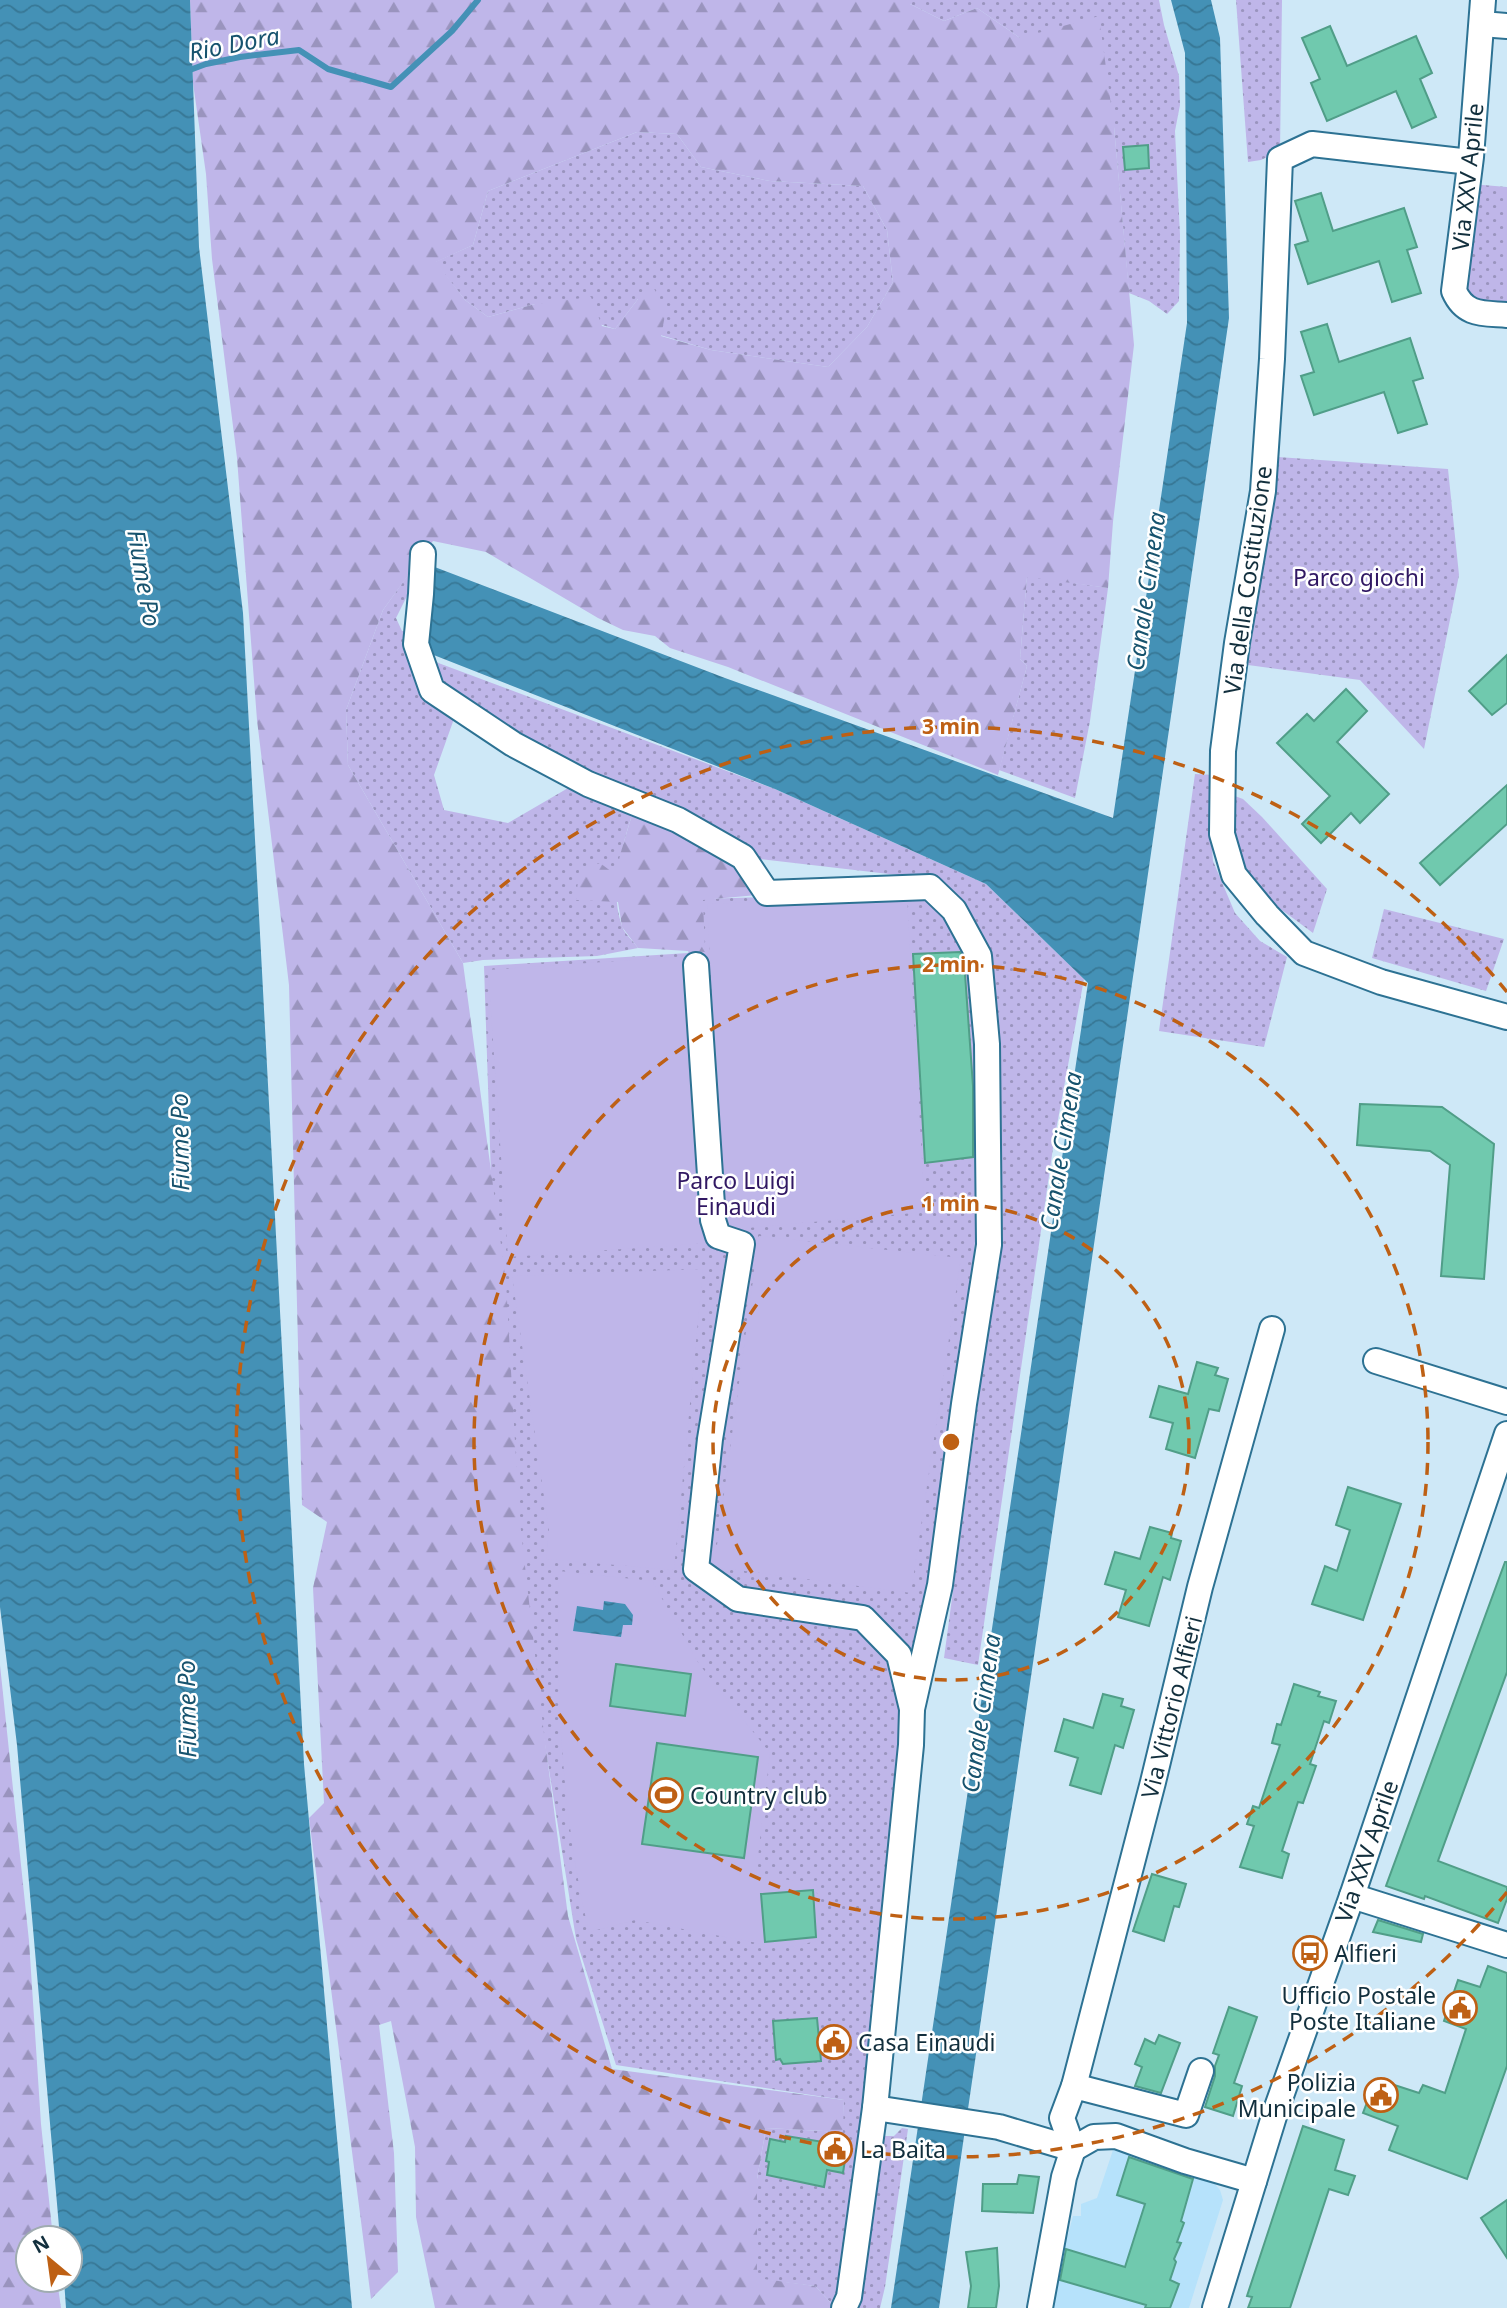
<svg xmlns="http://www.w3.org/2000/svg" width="1507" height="2308" viewBox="0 0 1507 2308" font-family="'Noto Sans',sans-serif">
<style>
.built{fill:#b6e2fb}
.green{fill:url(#green-dots)}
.forest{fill:url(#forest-firs);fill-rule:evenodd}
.pitch{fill:#bfb6e9}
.water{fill:url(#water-waves)}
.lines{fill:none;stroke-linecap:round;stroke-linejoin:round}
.stream{stroke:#4491b6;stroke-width:6}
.building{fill:#70c9ae;stroke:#509e88;stroke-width:2}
.street-casing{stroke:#2d7293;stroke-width:28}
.street{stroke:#fff;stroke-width:24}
.ring{fill:none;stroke:#be6014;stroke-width:3.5;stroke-dasharray:12 9}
.labels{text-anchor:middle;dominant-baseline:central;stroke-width:5;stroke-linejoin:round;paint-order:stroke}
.street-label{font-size:23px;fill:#122f3d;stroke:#fff}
.park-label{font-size:23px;fill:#311863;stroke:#fff}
.poi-label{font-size:23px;fill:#122f3d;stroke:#fff;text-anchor:start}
.water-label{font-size:24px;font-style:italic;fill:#17536e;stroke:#fff}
.centre{fill:#be6014;stroke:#fff;stroke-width:3.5}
.ring-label{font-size:21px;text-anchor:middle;font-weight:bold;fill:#be6014;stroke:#fff;stroke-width:5;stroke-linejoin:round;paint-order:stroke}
</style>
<defs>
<pattern id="green-dots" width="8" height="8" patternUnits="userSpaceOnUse" patternTransform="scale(1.75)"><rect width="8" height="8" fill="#bfb6e9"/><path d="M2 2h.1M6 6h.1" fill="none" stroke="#9a94be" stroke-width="1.8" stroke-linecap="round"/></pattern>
<pattern id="forest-firs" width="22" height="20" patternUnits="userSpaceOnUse" patternTransform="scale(1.75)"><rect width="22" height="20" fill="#bfb6e9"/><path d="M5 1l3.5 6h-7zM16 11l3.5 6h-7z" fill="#9a94be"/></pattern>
<pattern id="water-waves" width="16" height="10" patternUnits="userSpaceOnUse" patternTransform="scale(1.75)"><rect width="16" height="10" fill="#4491b6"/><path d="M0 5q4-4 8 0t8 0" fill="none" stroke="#377795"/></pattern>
</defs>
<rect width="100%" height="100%" fill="#cee8f7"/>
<!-- built -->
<polygon class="built" points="1113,2150 1213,2182 1220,2190 1223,2200 1189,2308 1052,2308 1056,2279 1073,2216 1081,2216 1081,2204 1097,2198"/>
<!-- green -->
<g class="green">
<polygon points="910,0 1159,0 1164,25 1179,76 1180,105 1175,131 1180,235 1179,301 1167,314 1149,301 1129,293 1114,127 1020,38 977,8 944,21 910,4"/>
<polygon points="1236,0 1282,0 1280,151 1261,160 1248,162"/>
<polygon points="637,132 677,134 701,167 770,181 863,186 887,230 893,282 867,327 828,367 711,350 660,335 638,299 615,329 535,304 488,317 465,300 435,262 473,245 488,191"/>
<polygon points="1471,184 1507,187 1507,302 1475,301 1463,284"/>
<polygon points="1278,457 1448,469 1459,575 1424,749 1360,680 1248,665"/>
<path d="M408,575L409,592L396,618L402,631H424L425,658L775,789L986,884L1084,979L1054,1141L978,1665L944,1658L984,1359L1001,1205L1000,1093L993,959L967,905L932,879L760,859L684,817L455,716L434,775L444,810L508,823L575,784L634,808C623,845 608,886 622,926C624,933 633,941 638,948L597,956L483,960L463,963L348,765L346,710L383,610Z"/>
<polygon points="1027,576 1108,588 1090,721 1075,798 999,770 1027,666 1020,659"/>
<polygon points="1195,774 1211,775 1210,822 1213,861 1235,913 1260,941 1287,957 1264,1047 1159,1031"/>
<polygon points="1232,795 1243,799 1262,817 1327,889 1313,933 1260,894 1238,853 1232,823"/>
<polygon points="927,892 959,928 976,975 979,1203 959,1398 924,1602 873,2034 838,2301 834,2306 815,2286 757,2279 757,2179 766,2128 842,2132 844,2100 616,2065 576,1939 531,1657 495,1296 484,966 688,953 701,899"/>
<polygon points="1384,909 1504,939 1486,991 1372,958"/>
<polygon points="902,2128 908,2129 885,2287 880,2308 848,2308 883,2136 894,2136"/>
</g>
<!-- forest -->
<g class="forest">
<path d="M190,0H910V4L944,21L977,8L1020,38L1099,16L1114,127L1134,345L1113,522L1108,588L1027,577L1020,659L1027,666L998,775L728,667L670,648L655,636L623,630L598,618L486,552L433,541L383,610L346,710L348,765L463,963L506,1282L519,1513L544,1734L568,1916L612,2069L844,2100L843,2132L766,2128L757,2179V2278L815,2286L834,2306V2308H435L416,2217L415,2147L391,2021L379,2025L394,2153L398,2272L371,2299L309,1818L324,1803L313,1588L327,1522L302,1505L289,985L257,720L237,458L212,259L206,174L193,83ZM637,132L677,134L701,167L770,181L863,186L887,230L893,282L867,327L828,367L711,350L661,336L666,310L652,285L638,299L615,329L602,326L591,297L535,304L488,317L465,300L436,262L473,245L488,191Z"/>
<polygon points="634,808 739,860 757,895 703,900 705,952 638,948 622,927 618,902 576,900 579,871 600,863 616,875 620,855"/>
<polygon points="0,1665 29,1941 41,2124 53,2238 28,2238 28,2280 57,2280 61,2308 0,2308"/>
</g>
<!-- pitch -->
<g class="pitch">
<polygon points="907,896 925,1212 724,1230 707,904"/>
<polygon points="691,956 710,1243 508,1257 488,970"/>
<polygon points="759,1236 961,1258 911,1593 714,1567"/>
<polygon points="703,1269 674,1570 546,1559 549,1531 512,1276"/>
<path d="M559,1571L652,1581L699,1664L770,1753L756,1874L816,1885L822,1940L784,1948L635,1920L589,1932C561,1813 556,1692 559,1571Z"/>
</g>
<!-- water -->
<g class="water">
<polygon points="0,0 190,0 199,247 243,613 304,1764 352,2308 66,2308 64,2280 70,2280 70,2238 60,2238 17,1745 0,1607"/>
<polygon points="1171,0 1211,0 1220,38 1229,318 939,2308 891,2308 1088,983 986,884 775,789 421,650 432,566 725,678 1113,818 1187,323 1185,53"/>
<polygon points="604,1601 625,1604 633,1615 632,1625 623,1625 621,1637 573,1631 577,1606 603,1610"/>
</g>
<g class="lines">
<!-- stream -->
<polyline class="stream" points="187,71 206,64 240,57 299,50 328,69 391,87 452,31 478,0"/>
</g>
<!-- building -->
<g class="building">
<polygon points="1330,26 1347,66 1416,36 1432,73 1420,79 1436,117 1412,128 1396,91 1327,121 1311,83 1320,79 1302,38"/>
<polygon points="1148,145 1149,168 1125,170 1123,147"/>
<polygon points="1321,193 1333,231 1404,208 1417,247 1407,250 1421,293 1392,302 1379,261 1308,284 1295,245 1308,241 1295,201"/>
<polygon points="1327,324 1339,362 1410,338 1423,378 1413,381 1427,424 1398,433 1384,392 1314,415 1301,376 1314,372 1301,332"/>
<polygon points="1507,655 1507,703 1492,715 1469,691"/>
<polygon points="1346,689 1367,711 1337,742 1389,794 1360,823 1351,813 1321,843 1302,824 1330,796 1277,743 1307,714 1314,721"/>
<polygon points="1507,785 1507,824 1440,885 1420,863"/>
<polygon points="960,952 964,960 973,1086 973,1157 925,1163 913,954"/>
<polygon points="1360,1104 1442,1107 1494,1144 1484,1279 1441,1276 1450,1165 1430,1151 1357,1145"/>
<polygon points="1197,1362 1218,1368 1215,1375 1228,1379 1219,1411 1209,1409 1195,1458 1166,1449 1173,1423 1150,1417 1159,1386 1188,1394"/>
<polygon points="1348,1487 1401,1504 1363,1620 1312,1604 1325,1566 1337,1571 1350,1530 1336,1525"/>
<polygon points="1150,1527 1172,1533 1171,1538 1181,1541 1170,1580 1163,1577 1149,1626 1118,1617 1126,1590 1105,1584 1115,1552 1140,1559"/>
<polygon points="1505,1562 1507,1562 1507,1672 1438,1861 1507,1887 1507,1899 1498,1923 1425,1896 1424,1899 1386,1886"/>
<polygon points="616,1664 691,1674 685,1716 610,1706"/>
<polygon points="1294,1684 1320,1692 1318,1696 1336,1701 1329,1723 1324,1721 1310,1764 1316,1766 1303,1803 1298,1802 1282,1851 1289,1854 1282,1878 1240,1867 1254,1826 1247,1824 1253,1806 1259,1808 1280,1745 1272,1743 1277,1724 1281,1725"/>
<polygon points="1103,1694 1123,1699 1121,1706 1134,1710 1123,1748 1115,1745 1101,1794 1070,1785 1078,1758 1055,1751 1064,1719 1093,1728"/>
<polygon points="657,1743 758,1757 744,1858 642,1844"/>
<polygon points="1152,1874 1186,1884 1179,1907 1174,1906 1164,1941 1133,1931"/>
<polygon points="813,1890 816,1937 765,1942 761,1894"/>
<polygon points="1378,1920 1423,1934 1421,1942 1373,1932"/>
<polygon points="1488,1966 1507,1973 1507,2066 1467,2179 1389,2150 1398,2126 1363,2113 1376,2079 1419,2093 1423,2085 1445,2093 1466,2029 1444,2021 1458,1980 1480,1987"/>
<polygon points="1229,2007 1257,2017 1234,2083 1242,2086 1233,2116 1205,2107 1215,2076 1215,2066 1219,2055 1213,2053"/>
<polygon points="817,2018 821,2061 783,2064 780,2059 776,2060 773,2021"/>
<polygon points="1159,2035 1180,2043 1161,2093 1135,2086 1142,2067 1135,2064 1145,2039 1155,2044"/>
<polygon points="1303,2126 1344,2140 1335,2170 1355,2176 1348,2195 1329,2189 1290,2308 1248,2308 1252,2297 1247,2296"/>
<polygon points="786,2136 830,2143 831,2150 846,2153 843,2173 827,2170 824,2187 767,2175 769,2162 766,2161 770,2139 785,2142"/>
<polygon points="1129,2157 1193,2179 1181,2221 1184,2223 1177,2242 1181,2243 1174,2259 1176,2262 1170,2280 1179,2284 1170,2308 1145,2308 1146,2305 1060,2280 1066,2249 1125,2267 1145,2204 1117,2195"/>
<polygon points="1019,2175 1039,2177 1033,2213 982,2211 983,2184 1017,2184"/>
<polygon points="1507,2200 1507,2258 1481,2218"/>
<polygon points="997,2248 999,2286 996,2308 968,2308 971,2286 966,2252"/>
</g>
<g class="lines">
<!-- street casing -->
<g class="street-casing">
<g id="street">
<path d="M1483,0L1471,157L1454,291C1465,316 1483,313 1507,315"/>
<polyline points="1494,25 1507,26"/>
<polyline points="1470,162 1312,144 1280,159 1272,359 1263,491 1237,643 1223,751 1222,834 1234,875 1267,915 1304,953 1381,982 1507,1017"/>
<polyline points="423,554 421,594 416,644 432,690 513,744 588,784 678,820 743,857 767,893 930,887 954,910 979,956 987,1044 989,1245 964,1404 940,1585 912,1709"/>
<polyline points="696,965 713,1220 718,1236 742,1244 710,1439 696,1569 738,1599 863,1618 899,1655 912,1709 911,1745 875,2108 849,2297 844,2308"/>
<polyline points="1376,1361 1507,1402"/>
<polyline points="1352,1896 1507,1945"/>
<polyline points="1074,2086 1186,2115 1201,2071"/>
<polyline points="875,2108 999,2127 1073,2149 1094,2137 1116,2136 1185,2161 1254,2181"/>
<polyline points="1040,2308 1064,2177 1073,2149 1062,2118 1074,2086 1153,1782 1200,1587 1272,1329"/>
<polyline points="1215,2308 1276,2110 1352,1896 1507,1434"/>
</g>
</g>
<!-- street -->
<use href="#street" class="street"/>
</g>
<!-- distance rings -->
<g class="ring">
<circle cx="951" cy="1442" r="238"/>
<circle cx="951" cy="1442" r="477"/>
<path d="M1507 1892A715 715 0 1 1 1507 992"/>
</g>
<!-- icons -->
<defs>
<g id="stadium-ring" transform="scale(1.75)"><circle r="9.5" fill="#fff" stroke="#be6014" stroke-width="1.5"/><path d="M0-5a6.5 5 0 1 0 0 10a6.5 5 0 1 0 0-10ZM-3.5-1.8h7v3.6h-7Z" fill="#be6014"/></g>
<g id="bus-ring" transform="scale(1.75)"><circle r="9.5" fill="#fff" stroke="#be6014" stroke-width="1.5"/><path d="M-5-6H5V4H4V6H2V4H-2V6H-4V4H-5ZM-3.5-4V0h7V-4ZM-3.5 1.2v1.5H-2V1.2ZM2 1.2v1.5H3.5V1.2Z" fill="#be6014"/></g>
<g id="civic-ring" transform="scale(1.75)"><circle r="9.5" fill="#fff" stroke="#be6014" stroke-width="1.5"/><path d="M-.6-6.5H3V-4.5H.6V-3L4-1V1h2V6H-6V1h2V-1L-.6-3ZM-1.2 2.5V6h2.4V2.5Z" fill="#be6014"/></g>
</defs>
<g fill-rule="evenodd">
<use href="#stadium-ring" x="666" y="1795"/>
<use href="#bus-ring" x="1310" y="1953"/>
<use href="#civic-ring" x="1460" y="2008"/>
<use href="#civic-ring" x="834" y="2042"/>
<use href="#civic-ring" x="1381" y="2095"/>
<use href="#civic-ring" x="835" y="2149"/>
</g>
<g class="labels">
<!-- street labels -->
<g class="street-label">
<text transform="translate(1467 177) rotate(-84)">Via XXV Aprile</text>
<text transform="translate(1247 580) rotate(-82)">Via della Costituzione</text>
<text transform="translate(1171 1707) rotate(-76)">Via Vittorio Alfieri</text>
<text transform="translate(1366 1851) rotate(-71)">Via XXV Aprile</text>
</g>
<!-- park labels -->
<g class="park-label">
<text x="1359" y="577">Parco giochi</text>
<text x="736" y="1180">Parco Luigi<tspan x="736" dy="26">Einaudi</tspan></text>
</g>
<!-- poi labels -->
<g class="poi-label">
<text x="690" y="1795">Country club</text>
<text x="1334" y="1953">Alfieri</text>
<text x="1436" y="1995" text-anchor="end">Ufficio Postale<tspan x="1436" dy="26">Poste Italiane</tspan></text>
<text x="858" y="2042">Casa Einaudi</text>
<text x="1356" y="2082" text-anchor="end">Polizia<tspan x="1356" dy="26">Municipale</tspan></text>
<text x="860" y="2149">La Baita</text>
</g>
<!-- water labels -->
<g class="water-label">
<text transform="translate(234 43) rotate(-11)">Rio Dora</text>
<text transform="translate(145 578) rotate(80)">Fiume Po</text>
<text transform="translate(1145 591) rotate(-82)">Canale Cimena</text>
<text transform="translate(179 1142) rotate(-91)">Fiume Po</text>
<text transform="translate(1060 1151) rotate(-81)">Canale Cimena</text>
<text transform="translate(186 1709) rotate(-91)">Fiume Po</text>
<text transform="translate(980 1713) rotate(-82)">Canale Cimena</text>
</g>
</g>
<circle cx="951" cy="1442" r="10" class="centre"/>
<g class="ring-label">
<text x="951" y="734">3 min</text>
<text x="951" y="972">2 min</text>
<text x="951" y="1211">1 min</text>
</g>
<!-- north arrow -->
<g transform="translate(49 2259) rotate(331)"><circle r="33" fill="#ffffff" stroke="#a0acb1" stroke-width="2"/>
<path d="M0-5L12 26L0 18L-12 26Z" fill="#be6014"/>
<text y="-10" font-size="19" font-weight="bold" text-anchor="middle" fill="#122f3d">N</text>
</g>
</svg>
